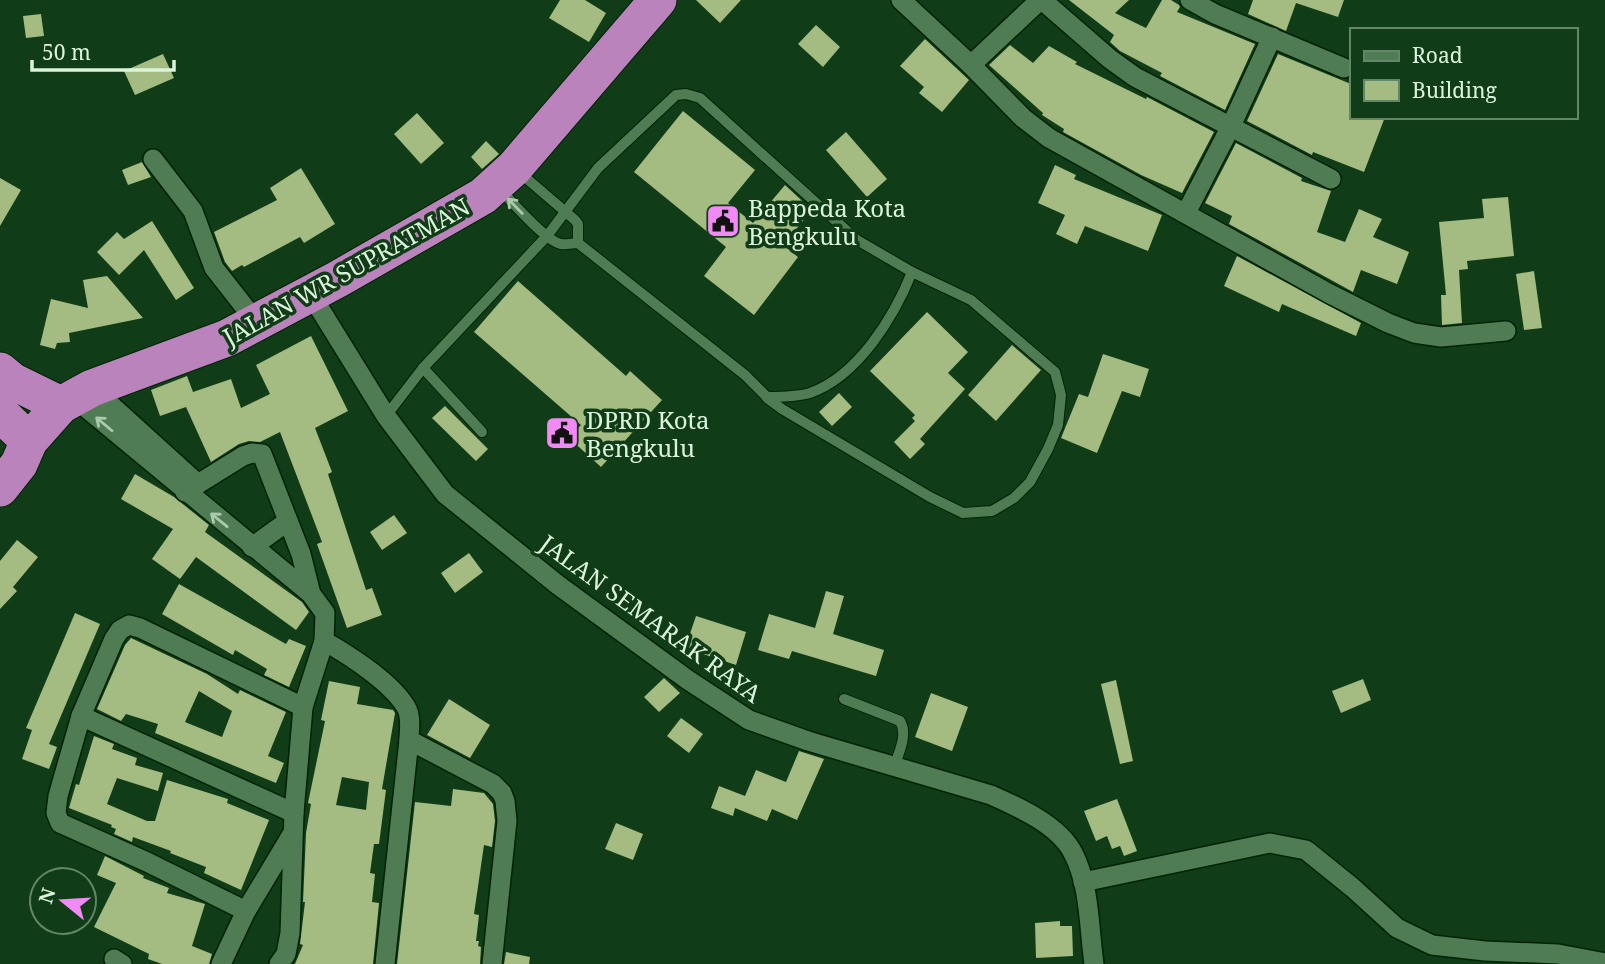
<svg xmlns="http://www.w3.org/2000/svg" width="1605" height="964" viewBox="0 0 1605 964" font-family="'Noto Serif',serif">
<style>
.building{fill:#a4bb82;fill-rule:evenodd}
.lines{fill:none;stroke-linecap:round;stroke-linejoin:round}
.lane-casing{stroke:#012206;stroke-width:12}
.street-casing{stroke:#012206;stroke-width:22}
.highway-casing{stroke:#012206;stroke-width:39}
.lane{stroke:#4f7c52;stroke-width:10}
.street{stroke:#4f7c52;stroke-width:19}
.highway{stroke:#ba83bb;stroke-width:37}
.oneway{stroke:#abcaac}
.labels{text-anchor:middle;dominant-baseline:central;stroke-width:7;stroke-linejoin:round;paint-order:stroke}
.poi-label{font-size:24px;fill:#dcf4dc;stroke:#103d17;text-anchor:start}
.street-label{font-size:24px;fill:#dcf4dc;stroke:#103d17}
</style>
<rect width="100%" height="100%" fill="#103d17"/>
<!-- building -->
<g class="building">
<polygon points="560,0 585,0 606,13 589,42 549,18"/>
<polygon points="696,0 741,0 720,23"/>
<polygon points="1069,0 1129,0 1115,13 1146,28 1162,0 1171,0 1179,5 1180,7 1177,12 1255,44 1225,110 1160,76 1162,73 1120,51 1110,42 1114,35"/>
<polygon points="1253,0 1344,0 1338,17 1296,3 1286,31 1248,14"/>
<polygon points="41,14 44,36 26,38 23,16"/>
<polygon points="816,25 840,47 823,67 798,44"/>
<polygon points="925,39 969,80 942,112 919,93 924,87 900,66"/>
<polygon points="1010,45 1033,63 1049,46 1077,62 1075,64 1146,99 1147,97 1214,132 1182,193 1141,175 1063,132 1064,129 1042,115 1043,113 989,65"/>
<polygon points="163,54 174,78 135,95 124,71"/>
<polygon points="1278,54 1351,84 1351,117 1385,117 1364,172 1313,152 1312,155 1247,121"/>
<polygon points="683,111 755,170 728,203 753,223 785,185 812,210 783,245 798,257 754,315 704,276 726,247 634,172"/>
<polygon points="417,113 444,143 421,164 394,134"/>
<polygon points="846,132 887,179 867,197 826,150"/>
<polygon points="486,141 499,154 482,169 471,157"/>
<polygon points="1236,143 1302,178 1301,181 1331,191 1317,232 1345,242 1359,209 1382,219 1373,237 1409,252 1397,284 1361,270 1353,292 1229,224 1232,216 1205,203"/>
<polygon points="142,162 151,177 128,185 122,170"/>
<polygon points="1055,165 1076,175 1074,179 1162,215 1148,251 1085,226 1077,244 1056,234 1065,215 1038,203"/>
<polygon points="301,168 335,224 304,243 300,237 244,267 242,265 232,271 225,262 214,232 277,200 270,188"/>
<polygon points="0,178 21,190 0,226"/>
<polygon points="1508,197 1514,256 1467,261 1468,269 1459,270 1462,323 1442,325 1441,295 1446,295 1439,222 1484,218 1482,199"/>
<polygon points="152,221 194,288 176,300 144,250 119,275 97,252 117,232 124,239"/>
<polygon points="1237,256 1361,323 1356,336 1282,304 1279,312 1224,286"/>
<polygon points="1534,271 1542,328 1524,330 1516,274"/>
<polygon points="107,276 143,318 69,333 70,342 57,343 55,349 40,345 51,299 88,308 83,280"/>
<polygon points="518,281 626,376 630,371 662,400 601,467 569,438 581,425 474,332"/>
<polygon points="927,312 968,352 948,373 965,389 920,439 925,444 910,459 894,442 915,421 912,418 915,415 870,371"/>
<polygon points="311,336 348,411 315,428 332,472 328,474 366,590 372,588 382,615 347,628 317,544 322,542 280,432 260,442 249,441 239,444 211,462 186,407 160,416 151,390 187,376 193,392 231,379 241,408 270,394 256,365"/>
<polygon points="1012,345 1041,370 996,421 968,395"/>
<polygon points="1103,354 1149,369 1140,397 1122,391 1097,453 1061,438 1079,394 1088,397"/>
<polygon points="839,393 852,407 832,426 819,412"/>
<polygon points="445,406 488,449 476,461 432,418"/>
<polygon points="135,474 174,497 209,525 205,532 302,602 309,612 296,630 196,557 180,579 152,559 173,529 121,499"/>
<polygon points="394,515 407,533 382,550 370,532"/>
<polygon points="17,540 38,557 13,587 17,591 0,609 0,561"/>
<polygon points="469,553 483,572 455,593 441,573"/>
<polygon points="179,584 286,644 289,639 306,646 289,687 264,675 267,669 235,650 233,655 162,614"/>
<polygon points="826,591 844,596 833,634 884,650 876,676 792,651 789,659 758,650 769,614 815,628"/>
<polygon points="75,613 100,624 49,744 57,747 49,769 22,759 32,730 26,728"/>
<polygon points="696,616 746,632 736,665 685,648"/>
<path d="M131,638L207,674L238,694L240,690L286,712L268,756L284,763L276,783L155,733L158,724L126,714L121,721L97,709L125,645ZM199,691L232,711L222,737L185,722Z"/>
<polygon points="664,678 680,693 659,712 644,697"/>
<polygon points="1363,679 1371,700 1341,713 1332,691"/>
<polygon points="1116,680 1133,761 1120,764 1101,684"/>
<path d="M329,681L360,687L357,704L393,710L395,713L382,789L386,790L379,844H374L370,873L375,874L372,902L379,903L373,964H295L303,945L300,944L305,902H303L306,833L311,804L308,803L325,721L321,720ZM342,777L369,782L366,810L336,805Z"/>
<polygon points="931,693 968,707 952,751 915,737"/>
<polygon points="449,699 490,725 470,758 427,735"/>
<polygon points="681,718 703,734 689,753 667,736"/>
<polygon points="94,736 114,744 112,749 137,758 135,765 163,773 158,791 117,778 107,804 147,821 155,821 167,780 228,799 227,803 269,820 241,890 204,873 206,867 170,853 171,851 133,837 132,842 114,834 116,829 111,827 112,825 69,808 76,784 79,785"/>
<polygon points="799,751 824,759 797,820 772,809 767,821 735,808 733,816 711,808 719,786 745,796 756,770 786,782"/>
<polygon points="453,789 484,793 493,804 495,821 492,847 484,845 474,914 479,915 476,941 479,941 478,946 481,947 480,964 397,964 415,802 451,806"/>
<polygon points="1117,799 1137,851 1124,856 1120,846 1112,849 1107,836 1096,841 1084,811"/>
<polygon points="616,823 643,834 633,860 605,849"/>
<polygon points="105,856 144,876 143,878 169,888 167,893 205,904 192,946 212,954 209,964 162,964 148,959 149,954 94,927 116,883 97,875"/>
<polygon points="1060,921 1060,926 1072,926 1073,956 1036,958 1035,923"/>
<polygon points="506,952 530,957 529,964 504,964"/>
</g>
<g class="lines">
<!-- lane casing -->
<g class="lane-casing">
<g id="lane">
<polyline points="519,172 575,220 578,224 578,243"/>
<polyline points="423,368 482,432"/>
<polyline points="767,398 782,409 930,497 963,513 992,511 1014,498 1030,482 1048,449 1058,425 1061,395 1055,372 971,300 912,272"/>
<path d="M386,416L423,368L547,236L598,168L676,95L686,94L700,98L857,240L912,272C894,317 858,376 810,393C796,397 781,397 767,397L745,375L578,243C573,243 566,245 561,244C547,242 510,200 499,188"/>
<path d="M844,699L900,721C908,735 899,751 895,765"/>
</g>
</g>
<!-- street casing -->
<g class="street-casing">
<g id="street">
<polyline points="901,0 971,65 1040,0"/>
<polyline points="1042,0 1110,59 1135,77 1331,179"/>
<polyline points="1190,0 1215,14 1344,68"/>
<polyline points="971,65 1023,118 1049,138 1330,294 1388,323 1414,333 1441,337 1506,331"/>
<polyline points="153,159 193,211 214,268 257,323"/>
<polyline points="1186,213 1231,126 1272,37"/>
<path d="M310,293L386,416L445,494L558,585L688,680L749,720L808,741L991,795C1018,807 1059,825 1073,853C1090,885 1089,929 1094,964"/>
<polyline points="92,388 198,484"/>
<polyline points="73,397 311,594 325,613 324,641 303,707 294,813 290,933 286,954 279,964"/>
<polyline points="185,492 243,456 252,453 262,454 301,554 311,594"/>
<polyline points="252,547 288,521"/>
<path d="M324,641C349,655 391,682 406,707C412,717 409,730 409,740L385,964"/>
<polyline points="81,716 294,813"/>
<polyline points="409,740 493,784 502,793 505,801 507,821 492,964"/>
<polyline points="1083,882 1270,843 1306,850 1353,888 1397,928 1432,945 1485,951 1558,954 1605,963"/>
<polyline points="246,911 147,862 60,823 56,813 58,796 81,716 114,639 120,630 129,625 140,628 303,707"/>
<polyline points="114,959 122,964"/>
<polyline points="221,964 246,911 291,836"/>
</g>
</g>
<!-- highway casing -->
<g class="highway-casing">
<g id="highway">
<polyline points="0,371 12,381 61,405"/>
<polyline points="0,413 29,441"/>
<polyline points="0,488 19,464 29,441 61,405 92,388 227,338 338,279 483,196 514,168 658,0"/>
</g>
</g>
<!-- lane -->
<use href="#lane" class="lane"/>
<!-- street -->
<use href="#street" class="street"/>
<!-- highway -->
<use href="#highway" class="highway"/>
</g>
<!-- one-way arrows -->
<defs><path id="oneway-shaft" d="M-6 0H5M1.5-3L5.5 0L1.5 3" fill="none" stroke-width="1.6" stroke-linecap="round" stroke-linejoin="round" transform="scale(1.75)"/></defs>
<g class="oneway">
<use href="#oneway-shaft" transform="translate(515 206) rotate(-134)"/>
<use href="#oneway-shaft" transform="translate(104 424) rotate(-140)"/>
<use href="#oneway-shaft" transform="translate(219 520) rotate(-141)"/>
</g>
<!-- icons -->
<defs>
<g id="civic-square" transform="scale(1.75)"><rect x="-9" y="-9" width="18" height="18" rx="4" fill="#f18af4" stroke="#103d17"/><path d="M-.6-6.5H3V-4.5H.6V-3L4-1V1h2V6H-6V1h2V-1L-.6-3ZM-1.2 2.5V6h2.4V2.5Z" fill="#111"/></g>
</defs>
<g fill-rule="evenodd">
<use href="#civic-square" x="723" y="221"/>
<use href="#civic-square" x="562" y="433"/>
</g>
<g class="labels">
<!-- poi labels -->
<g class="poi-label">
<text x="748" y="207">Bappeda Kota<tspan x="748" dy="28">Bengkulu</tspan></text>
<text x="586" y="419">DPRD Kota<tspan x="586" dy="28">Bengkulu</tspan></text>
</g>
<!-- street labels -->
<g class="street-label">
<text transform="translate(346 271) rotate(-29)">JALAN WR SUPRATMAN</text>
<text transform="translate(651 618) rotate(36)">JALAN SEMARAK RAYA</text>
</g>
</g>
<!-- legend -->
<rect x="1350" y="28" width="228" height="91" fill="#103d17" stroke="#628666" stroke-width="2"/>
<rect x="1364" y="51" width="35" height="10" fill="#4f7c52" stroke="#628666" stroke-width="2"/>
<text x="1412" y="63" font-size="21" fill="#dcf4dc">Road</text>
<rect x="1364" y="80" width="35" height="21" fill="#a4bb82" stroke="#628666" stroke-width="2"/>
<text x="1412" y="98" font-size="21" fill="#dcf4dc">Building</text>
<!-- north arrow -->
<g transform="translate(63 901) rotate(288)"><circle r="33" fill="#103d17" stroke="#628666" stroke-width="2"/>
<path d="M0-5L12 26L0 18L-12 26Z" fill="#f18af4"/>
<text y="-10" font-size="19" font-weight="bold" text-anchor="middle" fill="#dcf4dc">N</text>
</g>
<!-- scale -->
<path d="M32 60v10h142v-10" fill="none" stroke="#dcf4dc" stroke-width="3.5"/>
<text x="42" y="60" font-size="21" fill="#dcf4dc" stroke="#103d17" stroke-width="5" paint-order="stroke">50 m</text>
</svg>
